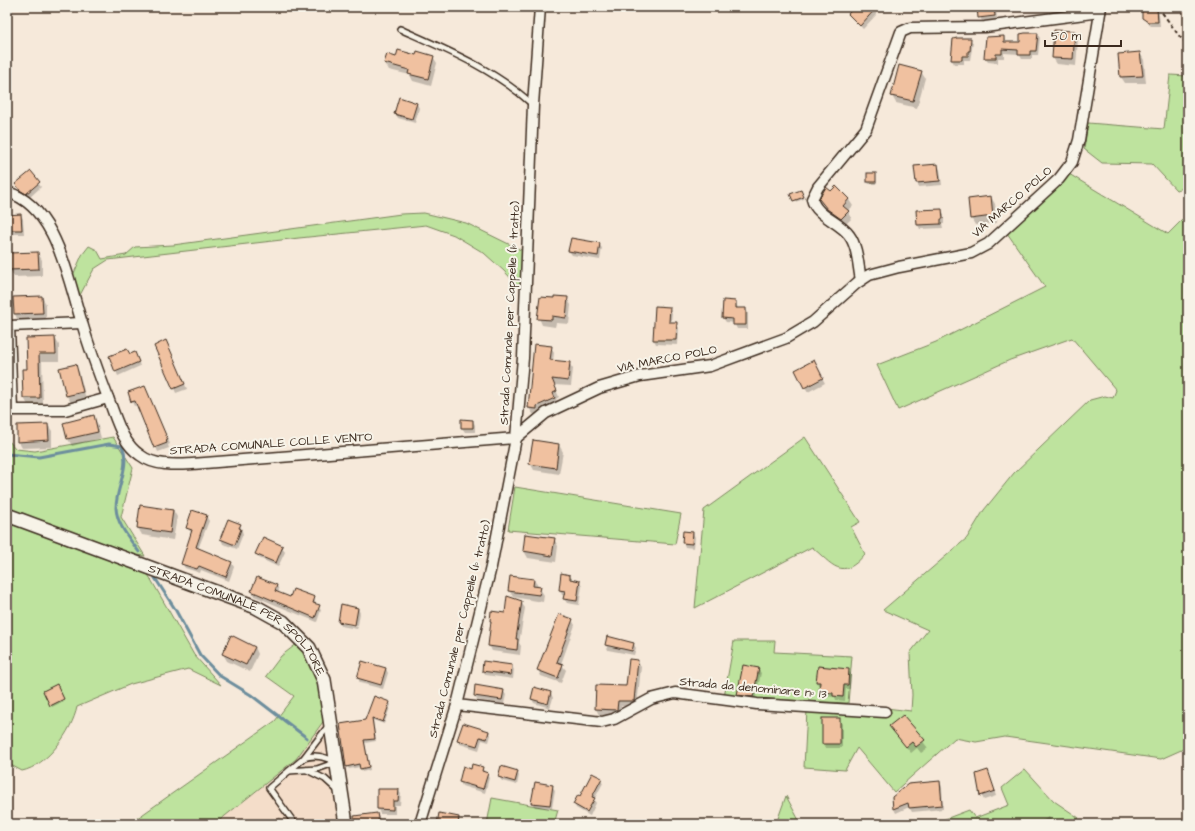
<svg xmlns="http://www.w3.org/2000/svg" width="1195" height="831" viewBox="0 0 1195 831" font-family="'Architects Daughter',sans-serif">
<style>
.built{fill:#f4ddc9}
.green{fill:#bee39e;stroke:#7c865e}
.shadow{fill:#0003}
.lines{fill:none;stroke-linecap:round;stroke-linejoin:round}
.stream{stroke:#6d8e9d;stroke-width:3}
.building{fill:#f0c1a0;stroke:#3b2a1e}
.service-casing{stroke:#3b2a1e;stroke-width:8}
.minor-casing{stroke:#3b2a1e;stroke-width:13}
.tertiary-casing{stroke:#3b2a1e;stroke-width:16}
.path{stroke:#3b2a1e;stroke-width:2;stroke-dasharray:4 3;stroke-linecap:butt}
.service{stroke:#f7f3e8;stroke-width:5}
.minor{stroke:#f7f3e8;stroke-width:10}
.tertiary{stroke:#f7f3e8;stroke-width:13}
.labels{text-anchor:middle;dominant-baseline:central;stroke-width:4;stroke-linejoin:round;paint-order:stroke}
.street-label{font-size:12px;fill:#3b2a1e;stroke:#f7f3e8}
</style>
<rect width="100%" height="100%" fill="#f6e9da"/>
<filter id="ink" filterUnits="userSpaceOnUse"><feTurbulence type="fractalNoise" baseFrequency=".025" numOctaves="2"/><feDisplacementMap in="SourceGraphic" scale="8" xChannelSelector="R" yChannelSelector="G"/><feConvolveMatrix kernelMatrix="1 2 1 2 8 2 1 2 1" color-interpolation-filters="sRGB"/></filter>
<g filter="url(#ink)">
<!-- built -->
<polygon class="built" points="325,719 341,824 215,824 296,759"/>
<!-- green -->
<g class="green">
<polygon points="1170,75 1188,76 1188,187 1176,190 1152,164 1102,163 1084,149 1088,123 1164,129"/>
<polygon points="1069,174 1168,234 1188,214 1188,747 1161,759 1005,737 976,742 955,738 894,792 857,748 845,770 804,767 807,710 886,708 911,711 912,695 910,653 928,630 883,610 967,538 984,510 1014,473 1090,400 1105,396 1113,398 1116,390 1072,338 1010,360 898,410 877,365 936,342 1045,287 1007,233"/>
<polygon points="424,213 466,223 523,251 523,291 504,271 484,253 454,235 426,225 299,238 108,260 94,269 79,297 71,280 82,255 89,246 97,250 102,259 126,255 135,247 173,245 401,214"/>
<path d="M113,437L133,468L121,517L145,556L137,555L194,655L221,685L188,669L131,684L77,707C72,731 47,766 22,771L7,763V439L16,449L35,451Z"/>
<path d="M805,437L860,522L851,527L865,554C842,582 832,564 812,547L695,608L704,510Z"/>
<polygon points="515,487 681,514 675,544 508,530"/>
<polygon points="734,641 775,641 774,652 852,656 848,703 724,697"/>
<polygon points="298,643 320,681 325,719 296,759 215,824 129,824 275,721 294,696 266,676 281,656"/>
<polygon points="1025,769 1054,801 1079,818 1071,824 932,824 969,810 975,818 1009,805 1002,788"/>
<polygon points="786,796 801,824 776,824"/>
<polygon points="492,798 558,810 554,824 487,824"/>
</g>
<!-- shadow -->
<g class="shadow">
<polygon points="854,7 876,7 876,15 863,29 849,14"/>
<polygon points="978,7 996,7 997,20 982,22"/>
<polygon points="1123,7 1144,7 1143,10 1157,9 1159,14 1160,26 1151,26 1146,22 1143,17 1143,12"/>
<polygon points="1074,32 1078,39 1076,66 1057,64 1053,58"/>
<polygon points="1037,34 1040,38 1038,55 1032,55 1032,59 1022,59 1019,54 1004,53 1004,58 998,58 998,63 988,62 985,58 1004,37 1006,43 1021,43"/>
<polygon points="970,39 973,43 970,60 964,60 964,64 954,64 952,60"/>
<polygon points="1140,53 1144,60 1146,83 1125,83 1121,77"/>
<polygon points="417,56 433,57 437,63 431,86 413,81 410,75 389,70 385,63 397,58"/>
<polygon points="921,72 925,78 917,108 896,103 892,96"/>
<polygon points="417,104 419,108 415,123 398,118 396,114"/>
<polygon points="7,165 11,170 7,187"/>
<polygon points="938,165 940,170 942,185 919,187 917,183 915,167"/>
<polygon points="31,173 41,187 29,198 24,195 16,184"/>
<polygon points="875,174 876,184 869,184 868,182"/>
<polygon points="836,188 849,200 853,206 848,211 852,218 845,225 832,216 820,199"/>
<polygon points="802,193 804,199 795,202 792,195"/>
<polygon points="991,197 995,204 997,223 975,225 971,218"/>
<polygon points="941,210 944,214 944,224 942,224 943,228 920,229 918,225"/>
<polygon points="21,215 23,219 24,234 11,234 9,230 8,216"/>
<polygon points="599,244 602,248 600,260 572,255 569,251"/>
<polygon points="38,253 42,260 42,276 14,277 10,270"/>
<polygon points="42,297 46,304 46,320 18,321 15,314"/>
<polygon points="567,298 571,305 569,324 556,323 555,327 542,325 539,318 554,299"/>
<polygon points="736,302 738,309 746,309 748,313 748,329 737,329 734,323 726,322 723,318"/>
<polygon points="669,308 672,313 671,323 676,323 679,328 678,345 656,344 654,340"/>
<polygon points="55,338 59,345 59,361 42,361 43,404 28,405 24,398 28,370 27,339"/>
<polygon points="535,345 551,347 554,353 553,361 569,363 573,369 571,386 554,385 559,397 556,399 558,404 540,415 533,414 529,408"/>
<polygon points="155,346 168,346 187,389 176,393"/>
<polygon points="130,355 137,358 140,366 118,376 110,357"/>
<polygon points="813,362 825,383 808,392 796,371"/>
<polygon points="75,365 79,372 86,399 71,403 67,396 60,369"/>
<polygon points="145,387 170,444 168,445 169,448 158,452 138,405 134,406 132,402"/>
<polygon points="93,416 97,423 101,438 72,446 68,439"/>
<polygon points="473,421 475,425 475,432 465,432 462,428"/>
<polygon points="48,425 52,431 52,447 22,448 18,441"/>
<polygon points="559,445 563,452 559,474 534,470 530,463"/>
<polygon points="141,506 173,510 177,517 173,540 142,535 138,528"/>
<polygon points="206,516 209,521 198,549 231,562 234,567 229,581 201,570 200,573 185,568 182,563 192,533 187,528"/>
<polygon points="240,524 243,534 237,549 223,544 221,539"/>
<polygon points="693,533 695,537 694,548 685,547 683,542"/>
<polygon points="526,535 554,539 558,546 556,562 528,558 524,551"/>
<polygon points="282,547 285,552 278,567 259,558 256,554"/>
<polygon points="562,575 570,576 573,580 579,581 582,586 579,605 567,603 564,599 565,595 562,595 560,590"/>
<polygon points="534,580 544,595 543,602 513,597 509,590"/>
<polygon points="277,586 279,590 278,593 291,598 314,598 316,605 321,610 317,622 254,596 252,591"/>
<polygon points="521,602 525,608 519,643 521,646 520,655 492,651 489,645 492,623 491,621 506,614"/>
<polygon points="358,608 360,613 358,625 340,621 340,623 358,627 357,629 341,626 339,621"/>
<polygon points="559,616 572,620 575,625 561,664 566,670 561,683 541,676 538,670"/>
<polygon points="607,637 633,643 636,648 634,655 608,650 606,645"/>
<polygon points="255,647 258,654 250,672 227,661 223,654"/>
<polygon points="637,661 641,667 637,706 621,706 620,715 599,715 596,709 627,687"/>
<polygon points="512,666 514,670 513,679 486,675 483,671"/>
<polygon points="386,669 388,673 383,689 360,683 358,678"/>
<polygon points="758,669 761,673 755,701 741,699 738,695"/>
<polygon points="848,670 851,674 850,689 846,689 845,701 836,700 835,697 822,696 817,682"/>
<polygon points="56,686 64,701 52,707 44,692"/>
<polygon points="503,690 506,695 504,704 477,700 475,696"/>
<polygon points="551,693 553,698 550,708 534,703 532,699"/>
<polygon points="389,702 391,705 384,724 373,720 376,741 365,743 370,770 362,772 360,767 349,769 347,766 366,721"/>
<polygon points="903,716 928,748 921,753 917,748 911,753 890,727"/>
<polygon points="839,719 842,724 842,748 826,748 823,743"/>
<polygon points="464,724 489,731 491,735 489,742 482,740 479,750 460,744 458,740"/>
<polygon points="482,768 489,778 485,793 462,786 460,782"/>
<polygon points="988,771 996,796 984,800 981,795"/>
<polygon points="517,772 519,776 517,785 502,781 499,777"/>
<polygon points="601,779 603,783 594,800 596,803 590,816 576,808 574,804"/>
<polygon points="940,782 942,787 943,809 912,812 909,807 896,813 894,809 893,797"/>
<polygon points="552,786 555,790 552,808 535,807 532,803"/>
<polygon points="378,790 398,790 401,794 400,805 395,805 395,814 380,814 378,809"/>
<polygon points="377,814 383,824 356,824"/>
<polygon points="280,817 285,824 271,824"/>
<polygon points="1049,817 1053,824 1036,824"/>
<polygon points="458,818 461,824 438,824"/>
</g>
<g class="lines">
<!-- stream -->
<g class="stream">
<path d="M7,454L39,457L109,444L122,446C131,466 116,487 116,508C117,525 130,539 139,552"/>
<polyline points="155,578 175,609 200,655 220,676 251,695 307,738"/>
</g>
</g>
<!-- building -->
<g class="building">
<polygon points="854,7 877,7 860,26 848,14"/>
<polygon points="977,7 994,7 995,16 978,18"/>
<polygon points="1157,8 1158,22 1148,22 1142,18 1142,9"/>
<polygon points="1054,30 1075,31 1073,59 1052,58"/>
<polygon points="1025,33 1038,33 1036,51 1030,51 1030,55 1018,55 1018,50 1002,49 1002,54 996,54 996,58 984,58 986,37 1004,36 1004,42 1020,42 1020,34"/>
<polygon points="957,38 971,38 970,51 968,51 968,56 962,56 962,60 951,60 953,39"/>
<polygon points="398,50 416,55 417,51 434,56 428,79 408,74 409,70 384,63 387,54 396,57"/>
<polygon points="1140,52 1143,76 1120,77 1118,54"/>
<polygon points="899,65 922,71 913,101 891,96"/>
<polygon points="399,97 417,103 412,119 394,114"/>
<polygon points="938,164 940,181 916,183 914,166"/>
<polygon points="31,171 40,182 26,194 21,191 15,184"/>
<rect x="867" y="173" width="9" height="9"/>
<polygon points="836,186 849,199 843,206 849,211 841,219 827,209 819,199 826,187 831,191"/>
<polygon points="801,190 804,197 793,201 790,194"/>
<polygon points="991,196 993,216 970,219 968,199"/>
<polygon points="942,209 943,219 941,219 941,224 917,225 916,210"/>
<polygon points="21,214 22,230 8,230 7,215"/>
<polygon points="571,238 600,243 598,256 568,251"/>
<polygon points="38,252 39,269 9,270 9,253"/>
<polygon points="42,296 43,313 14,314 13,297"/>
<polygon points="554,296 568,297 566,318 552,316 552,320 537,319 540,297 554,298"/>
<polygon points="723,300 736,301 736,308 746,308 746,325 733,325 733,319 722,318"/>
<polygon points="655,306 670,307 669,322 677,322 676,340 653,340"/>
<polygon points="55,337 56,354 39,354 40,398 23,398 22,369 27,369 26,338"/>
<polygon points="166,340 185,384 173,389 154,346"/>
<polygon points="534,344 552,346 550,360 570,362 568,381 552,379 557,391 553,393 555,398 537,406 537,409 528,408"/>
<polygon points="127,349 130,354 135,352 139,362 115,372 109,356"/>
<polygon points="814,360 823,378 804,388 795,370"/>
<polygon points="76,364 83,392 66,396 59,368"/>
<polygon points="145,386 168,440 166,440 167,443 154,448 135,401 131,402 128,392"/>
<polygon points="94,415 98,432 67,439 63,423"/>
<polygon points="461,419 473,420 473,428 461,428"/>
<polygon points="48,424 49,440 17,442 17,425"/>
<polygon points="533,440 559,444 556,468 529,464"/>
<polygon points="140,505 173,510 170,533 137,528"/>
<polygon points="192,510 207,515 196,547 232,562 226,577 199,566 197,569 181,564 192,530 186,528"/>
<polygon points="228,519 241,524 239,528 241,529 235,545 220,539"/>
<polygon points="683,531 693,532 692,544 682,543"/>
<polygon points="525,534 555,538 552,556 523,551"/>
<polygon points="263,537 283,546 276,563 255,554"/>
<polygon points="561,573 570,575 570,579 580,581 577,601 563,599 565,591 559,590"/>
<polygon points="510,576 534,579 533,586 541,587 539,595 508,591"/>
<polygon points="257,577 277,585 275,591 290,597 293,589 315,597 313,603 320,605 315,618 251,591"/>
<polygon points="507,596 522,601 516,639 518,639 517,650 488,646 491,621 490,621 491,611 505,613"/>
<polygon points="341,604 358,608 355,625 338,622"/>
<polygon points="559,614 573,619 557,662 563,664 558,678 537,670"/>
<polygon points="231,635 255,647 246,665 222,654"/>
<polygon points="607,636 634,643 632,651 605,645"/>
<polygon points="629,659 638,660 634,701 618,701 617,710 595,709 596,685 626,686"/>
<polygon points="362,661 386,668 381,685 357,678"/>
<polygon points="483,661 512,665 511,675 482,671"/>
<polygon points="743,665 759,668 753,697 737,695"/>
<polygon points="818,666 849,669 848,685 844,685 843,697 833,696 833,693 819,692 820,682 816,682"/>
<polygon points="57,684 64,699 50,706 43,691"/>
<polygon points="475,685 504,690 502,700 474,696"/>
<polygon points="534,687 551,692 548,704 531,699"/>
<polygon points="374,696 390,702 383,722 372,718 375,739 364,740 369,767 360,769 359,764 346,767 340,724 365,720"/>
<polygon points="903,715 925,740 916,747 912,742 906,747 889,726"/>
<rect x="822" y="718" width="18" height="26"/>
<polygon points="463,723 489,731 487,739 480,737 477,746 457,740"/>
<polygon points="472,764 483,767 482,771 488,773 483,789 459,782 463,766 471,769"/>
<polygon points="501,766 518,771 515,782 498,777"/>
<polygon points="988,770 995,791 980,796 976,774"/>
<polygon points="592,773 602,778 592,797 595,798 587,812 573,804 578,795 580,796"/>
<polygon points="940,781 942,805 909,808 908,803 893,809 892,797 908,784"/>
<polygon points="535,782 553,785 550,805 531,803"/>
<polygon points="377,789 399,789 398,801 393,801 393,810 377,809"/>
<polygon points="377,813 379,824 355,824 354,816"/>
<polygon points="439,813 459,817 458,824 437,824"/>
</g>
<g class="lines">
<!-- service casing -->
<g class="service-casing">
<g id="service">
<path d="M400,29C447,50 494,69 532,104"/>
<path d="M304,758C315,754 324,757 334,761"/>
<polyline points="307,770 325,779 337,790"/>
<polyline points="289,771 317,769 337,762"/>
<polyline points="295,824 269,788 303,759 329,725"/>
</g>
</g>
<!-- minor casing -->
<g class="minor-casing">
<g id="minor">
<path d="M7,192C57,206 68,281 82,323C90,350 100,377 110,403C117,421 123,444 140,455C154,466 175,465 192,464L516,438L546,413L599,388L640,376L710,366L786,338L813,322L857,283L869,275L899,267L971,253L988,244L1059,179L1072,162L1079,140L1101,7"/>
<path d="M861,280C858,266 858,247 849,235C840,222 816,216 812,199L818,187L866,129L901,32L910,28L985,27L1100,12"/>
<polyline points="82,323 9,326 12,410 65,410 108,398"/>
<polyline points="457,705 602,722 614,719 651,699 675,693 757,704 885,712"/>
<polyline points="420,824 457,705 491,567 516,438 523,358 533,105 540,7"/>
</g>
</g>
<!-- tertiary casing -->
<g class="tertiary-casing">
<g id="tertiary">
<path id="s1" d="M7,515L256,607L283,622L309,648L324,680L346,824"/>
</g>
</g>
<!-- path -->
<polyline class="path" points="1158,7 1180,37 1188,44"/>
<!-- service -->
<use href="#service" class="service"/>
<!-- minor -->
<use href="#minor" class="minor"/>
<!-- tertiary -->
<use href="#tertiary" class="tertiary"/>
</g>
</g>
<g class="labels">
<!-- street labels -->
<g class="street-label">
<text transform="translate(1012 202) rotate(-41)">VIA MARCO POLO</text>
<text transform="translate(510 313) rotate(-87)">Strada Comunale per Cappelle (1º tratto)</text>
<text transform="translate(667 359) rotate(-11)">VIA MARCO POLO</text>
<text transform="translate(271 444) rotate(-4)">STRADA COMUNALE COLLE VENTO</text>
<text stroke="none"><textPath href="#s1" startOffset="257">STRADA COMUNALE PER SPOLTORE</textPath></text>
<text transform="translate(460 629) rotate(-76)">Strada Comunale per Cappelle (1º tratto)</text>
<text transform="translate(753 688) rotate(5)">Strada da denominare nº 13</text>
</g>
</g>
<!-- margin -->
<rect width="1195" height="831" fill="none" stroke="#f7f3e8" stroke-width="24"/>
<rect x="12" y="12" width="1171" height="807" fill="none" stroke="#3b2a1e" stroke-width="1.5" filter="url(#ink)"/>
<!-- scale -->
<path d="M1045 40v6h76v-6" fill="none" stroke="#3b2a1e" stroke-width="2"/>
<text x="1051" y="40" font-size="12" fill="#3b2a1e" stroke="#f7f3e8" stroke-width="3" paint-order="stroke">50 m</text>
</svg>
